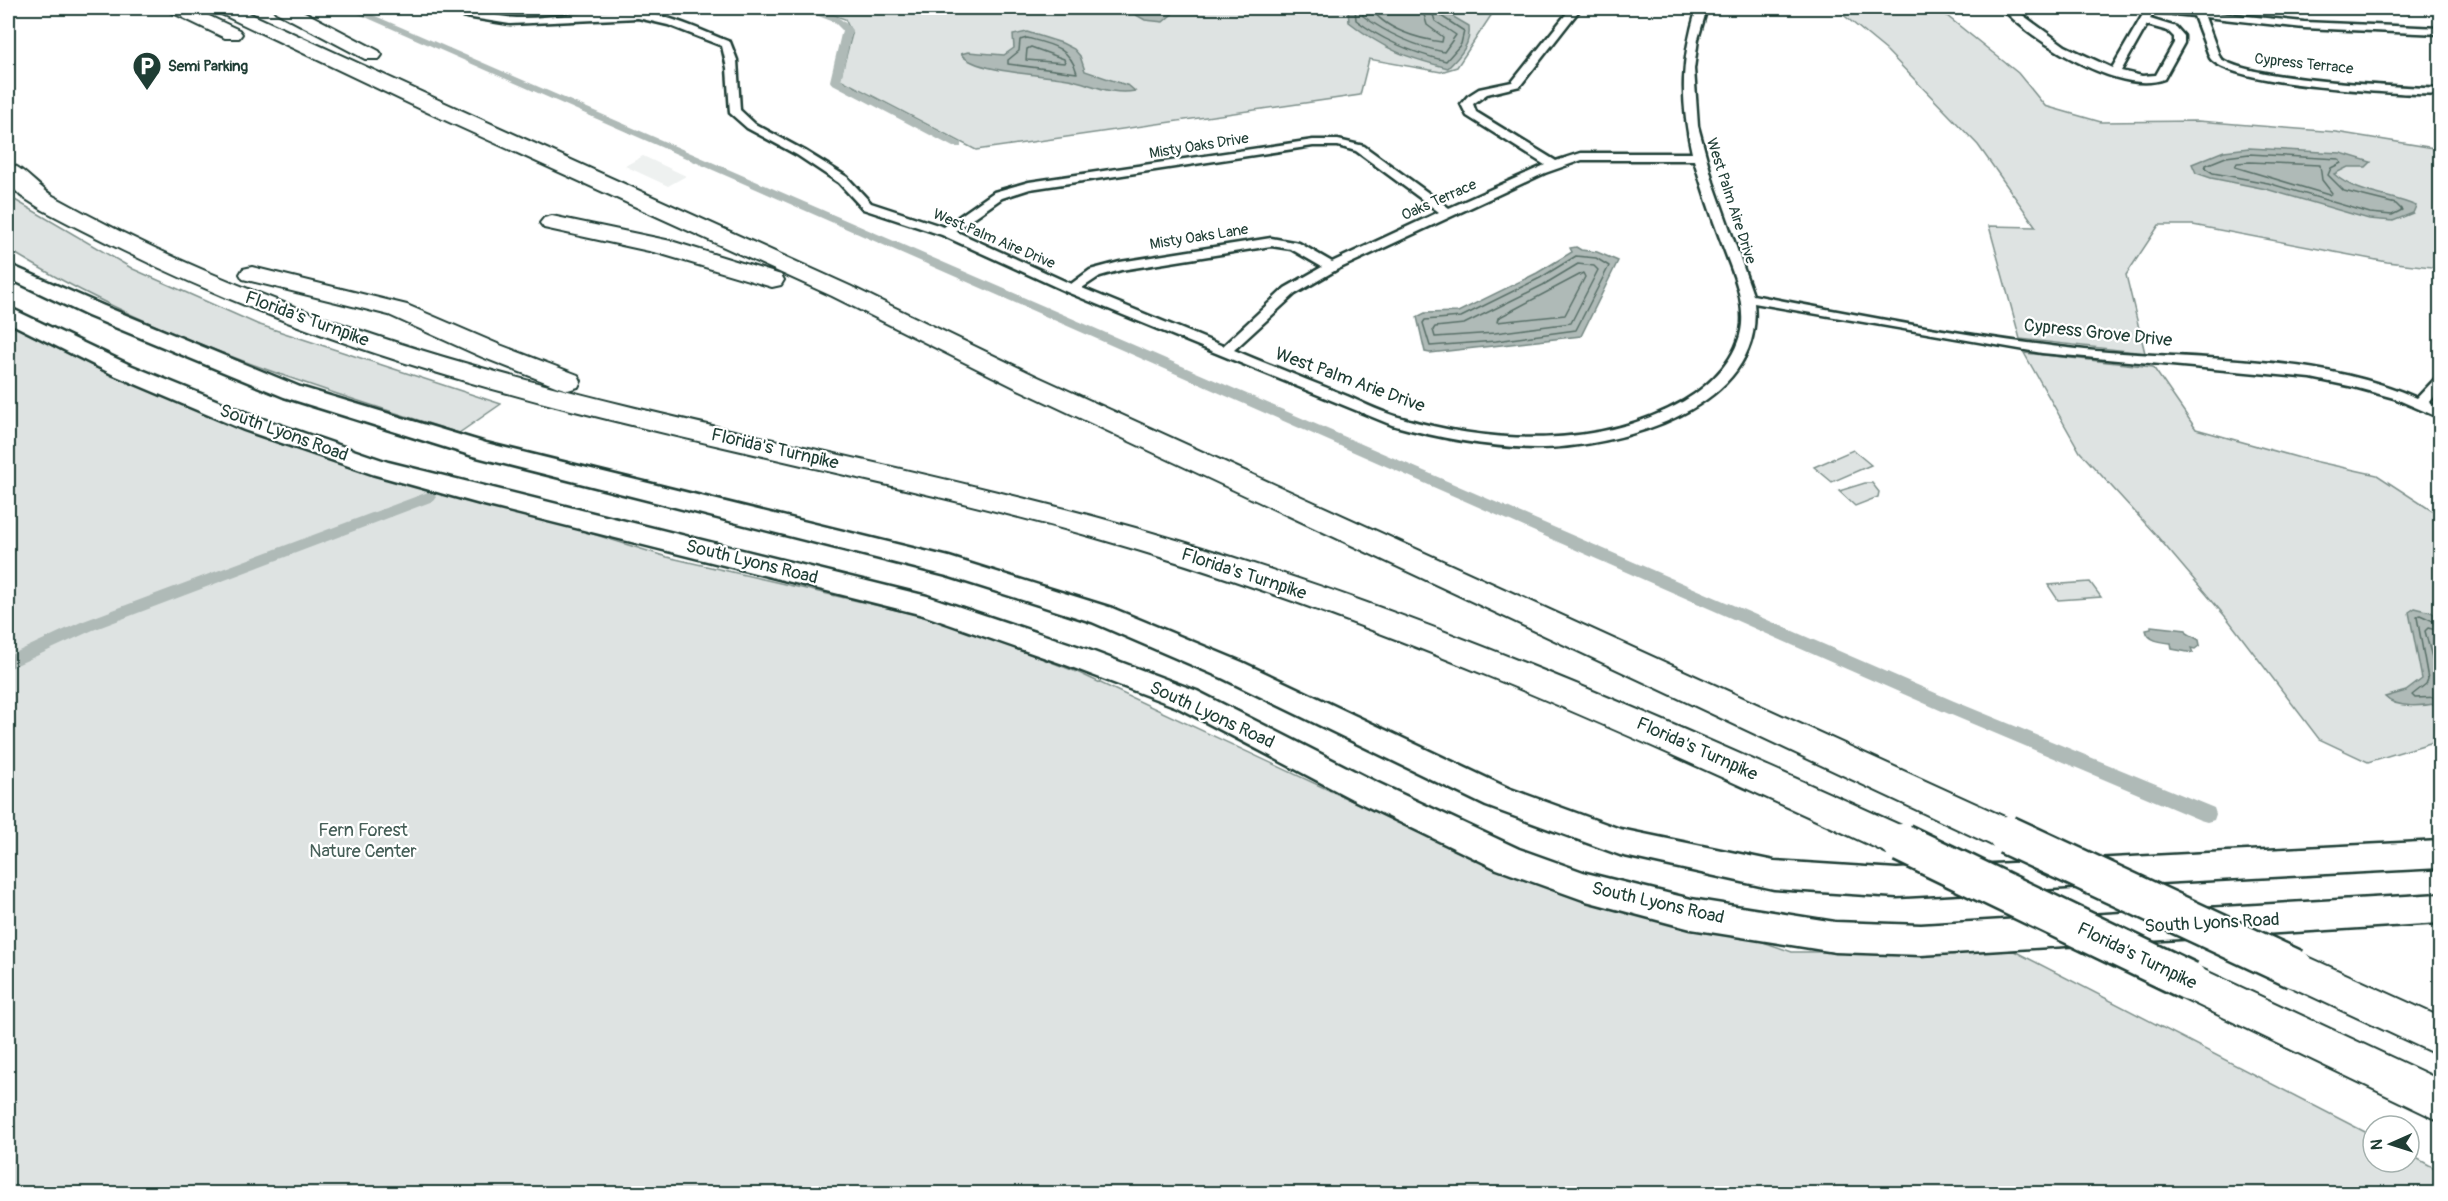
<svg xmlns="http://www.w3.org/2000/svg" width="2448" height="1201" viewBox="0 0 2448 1201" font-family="Pangolin,sans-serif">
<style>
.built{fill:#eef1f0}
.green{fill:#dee3e2;stroke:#7e908b;stroke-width:1.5}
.water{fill:#afbab7;stroke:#758883;stroke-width:1.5}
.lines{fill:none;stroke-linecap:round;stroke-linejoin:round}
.shore{stroke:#596f68;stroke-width:1.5}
.canal{fill:#afbab7;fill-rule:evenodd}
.minor-casing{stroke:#1f3d34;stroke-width:5}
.primary-casing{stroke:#1f3d34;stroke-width:5}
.motorway-casing{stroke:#1f3d34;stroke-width:4}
.minor{fill:#fff;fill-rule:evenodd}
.primary{fill:#fff;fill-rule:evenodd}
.motorway{fill:#fff;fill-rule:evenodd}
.motorway-bridge-casing{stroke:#1f3d34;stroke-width:43;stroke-linecap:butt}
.motorway-bridge{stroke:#fff;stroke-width:38}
.labels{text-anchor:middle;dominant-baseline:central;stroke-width:4.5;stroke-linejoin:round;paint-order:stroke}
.far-street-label{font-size:15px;fill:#1f3d34;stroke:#fff}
.far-poi-label{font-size:15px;font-weight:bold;fill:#1f3d34;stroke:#fff;text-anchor:start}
.street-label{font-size:18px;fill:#1f3d34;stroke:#fff}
.park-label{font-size:18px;fill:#455e57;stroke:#fff}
</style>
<rect width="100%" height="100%" fill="#fff"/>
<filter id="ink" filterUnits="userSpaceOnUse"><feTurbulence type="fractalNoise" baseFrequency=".0167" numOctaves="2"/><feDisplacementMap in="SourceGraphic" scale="12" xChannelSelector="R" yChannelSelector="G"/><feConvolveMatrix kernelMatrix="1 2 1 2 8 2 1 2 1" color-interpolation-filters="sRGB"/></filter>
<g filter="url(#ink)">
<!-- built -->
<polygon class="built" points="643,156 686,176 668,186 625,166"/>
<!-- green -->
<g class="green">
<polygon points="813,8 1496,8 1457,67 1441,72 1369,59 1360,95 976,150 840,79 852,34 845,19"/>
<polygon points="1835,8 1937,8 2018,73 2045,106 2101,122 2198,121 2336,132 2440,149 2440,268 2387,262 2193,225 2159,225 2126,275 2145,353 2020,339 1989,226 2036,227 1978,145 1886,50"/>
<path d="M8,196L133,269L257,324L501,404L459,433C304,384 146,335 8,249Z"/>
<polygon points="8,323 122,370 381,468 667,557 944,621 1077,672 1350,800 1792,952 2014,951 2373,1136 2373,1162 2409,1162 2409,1154 2440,1171 2440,1193 8,1193"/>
<polygon points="2024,353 2153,367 2196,429 2300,458 2377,475 2440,516 2440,736 2430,743 2368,762 2319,739 2230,622 2156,535 2080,452"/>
<polygon points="1853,450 1871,465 1832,482 1814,467"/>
<polygon points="1865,483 1872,483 1879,492 1878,497 1855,506 1839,491"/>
<polygon points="2090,582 2101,597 2058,600 2048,585"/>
</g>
<!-- water -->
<g class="water">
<polygon points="1112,8 1179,8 1163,22 1145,20 1131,12"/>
<path d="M1351,8H1444L1445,12L1469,26C1471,44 1461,55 1448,68C1405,57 1385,50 1349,22L1348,10Z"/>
<path d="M1027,32L1062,43L1074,49L1080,56L1085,71L1129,86L1135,91C1111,96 1090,83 1068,79C1045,75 973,72 961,54L968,52L1004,55L1014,48L1013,35Z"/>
<path d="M2249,148L2341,153L2371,162L2366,167H2348L2334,174C2356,194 2388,194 2416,206L2413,213L2393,221L2369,219L2266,189L2211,178L2196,173L2192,164L2224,151Z"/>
<polygon points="1576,247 1581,250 1597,252 1618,261 1581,336 1430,353 1425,352 1417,317 1425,313 1458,312 1537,273 1572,252 1570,248"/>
<path d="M2415,608L2431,612L2440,619V703C2425,706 2396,709 2385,697L2406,691L2422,679L2409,612Z"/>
<path d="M2151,626L2186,630L2187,633L2199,640L2200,645L2195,649L2191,648L2193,653L2172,649L2171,643C2161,642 2148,641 2146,630L2151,629Z"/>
</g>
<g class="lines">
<!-- shore -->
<g class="shore">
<path d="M1355,8L1356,20C1383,41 1413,53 1446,61L1461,44L1464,31L1441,16L1438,8"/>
<path d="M1362,8L1363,16C1388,34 1414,46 1444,52L1456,35L1435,21L1431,8"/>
<path d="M1371,8C1384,29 1418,39 1442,42L1443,37L1427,25L1422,8"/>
<path d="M1027,38C1050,44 1070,47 1077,73L1008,64V60L1019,51L1020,40Z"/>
<polygon points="1031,47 1064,59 1065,63 1026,60 1027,49"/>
<polygon points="2249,154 2339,159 2341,163 2331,168 2328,175 2344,191 2396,204 2402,210 2392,215 2370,213 2268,183 2213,173 2205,168 2206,165 2226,157"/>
<polygon points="2250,162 2320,165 2322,180 2332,193 2329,195 2235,167 2237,163"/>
<polygon points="1576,256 1596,258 1609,266 1576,330 1496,341 1430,346 1423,323 1425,320 1461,317 1540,278"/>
<polygon points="1578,264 1594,266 1598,270 1571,323 1495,333 1435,337 1433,330 1435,327 1464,324 1543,285"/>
<polygon points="1583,273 1585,277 1565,315 1497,322 1498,318"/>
<polyline points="2440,624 2420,615 2417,617 2428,679 2426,684 2412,695 2415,698 2440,697"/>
<polyline points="2440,631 2428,628 2425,631 2434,665 2434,688 2440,690"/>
</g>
<!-- canal -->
<g class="canal">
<polygon points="345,8 357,8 1954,701 2214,808 2216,814 2214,820 2207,822 2200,820 1942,711"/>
<path d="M798,8C818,6 840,14 852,30L841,80L961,143V147H953L831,83L830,81L842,30L834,22Z"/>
<polygon points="428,492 433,493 436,497 433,501 93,630 8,669 8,656 81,622"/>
</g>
<!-- minor casing -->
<g class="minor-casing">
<g id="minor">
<path d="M440,8C462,5 493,17 517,18C558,19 597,8 638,12C670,15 700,30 730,42L737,60L740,110L755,124L805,151L847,177L871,203L944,227L994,192L1029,182L1313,140H1338L1364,146L1449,208L1545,165L1467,116L1461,104L1468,96L1479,89L1512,82L1571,8H1581L1520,86L1487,94L1473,104L1476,112L1556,161L1581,153H1692C1680,99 1681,60 1697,8H1707L1698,39L1694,69L1698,126L1713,182L1753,295C1863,316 1974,338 2085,350C2195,361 2314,353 2417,398L2435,379L2440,378V390L2429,403L2440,408V418L2394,398L2354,387L2311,378L2042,353L1754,303C1766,409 1617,448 1536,448C1488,447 1438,438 1392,425L1067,292L942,235L863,209L839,183L797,155L747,128L730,113L727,68L722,46L668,25L638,18L510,24L466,17ZM1313,146H1338L1356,151L1439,212L1332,262L1299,243L1271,238L1120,262L1090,270L1071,284L955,231L1002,198L1030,189ZM1582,160H1694C1702,187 1711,215 1721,241C1731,269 1744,294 1742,324C1739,357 1711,385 1684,401C1600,449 1493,445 1402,418C1383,413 1365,404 1347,396C1310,381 1272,366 1234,350L1295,294L1336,270L1545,173ZM1271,246L1291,249L1322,267L1285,288L1223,346L1082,288L1100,276L1121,270Z"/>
<path d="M2002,8H2013L2065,46L2112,68L2145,11L2140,8H2169L2304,22L2440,28V34L2304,28L2205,17L2220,58C2249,81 2397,86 2440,89V95C2402,94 2230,86 2210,58L2194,16L2154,12L2150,19L2176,27L2184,36V43L2164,79C2120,96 2031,40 2002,8ZM2147,25L2168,31L2174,37V43L2156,75L2142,76L2121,71Z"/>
</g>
</g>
<!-- primary casing -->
<g class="primary-casing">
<g id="primary">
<polygon points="8,264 104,306 300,387 486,443 949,557 1112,608 1242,662 1508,788 1620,829 1774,861 1897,869 2440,841 2440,868 1897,897 1774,889 1620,855 1486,806 1222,678 1092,622 947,576 473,456 284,397 88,316 8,278"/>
<polygon points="8,307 130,365 260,418 388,462 927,596 1086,649 1197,691 1378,783 1519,849 1586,873 1691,899 1835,922 1921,925 2440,894 2440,923 1921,955 1835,952 1691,929 1586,901 1497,869 1356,801 1177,707 1066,665 923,615 484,505 372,474 244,430 114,375 8,322"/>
</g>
</g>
<!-- motorway casing -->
<g class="motorway-casing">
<g id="motorway">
<polygon points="168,8 192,8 239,30 242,34 239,38 225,38 171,12"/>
<polygon points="214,8 238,8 443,102 850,286 1036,376 2020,824 2025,835 2020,846 2007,851 1994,846 1016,388 832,296 427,112 217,12"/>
<polygon points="273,8 297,8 379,51 382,55 379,59 365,59 276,12"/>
<path d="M8,163C23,167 38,187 53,196C186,270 329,325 475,366C678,424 887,461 1092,516C1377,592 1647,711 1915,832L1920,843L1915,854L1902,859L1889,854C1630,734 1369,615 1093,537C841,466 579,426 331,338C231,303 136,259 43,210L21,196L8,183Z"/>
<polygon points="552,216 671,241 781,275 784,280 781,285 772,287 658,253 544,228 540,223 544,218"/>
<polygon points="252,267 407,305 500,345 578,375 581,381 578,387 568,390 558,387 482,357 389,315 243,279 240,274 243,269"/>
<polygon points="2295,951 2440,1017 2440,1056 2281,982 2275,969 2281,956"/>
<polygon points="2189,963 2440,1080 2440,1121 2175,994 2169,981 2175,968"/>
</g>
</g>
<!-- minor -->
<use href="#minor" class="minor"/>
<!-- primary -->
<use href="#primary" class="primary"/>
<!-- motorway -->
<use href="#motorway" class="motorway"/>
<!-- motorway-bridge casing -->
<g class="motorway-bridge-casing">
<g id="motorway-bridge">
<polyline points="2007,835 2295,969"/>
<polyline points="1902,843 2189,981"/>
</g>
</g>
<!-- motorway-bridge -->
<use href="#motorway-bridge" class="motorway-bridge"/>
</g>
</g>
<!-- icons -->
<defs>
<g id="parking-pin" transform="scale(1.5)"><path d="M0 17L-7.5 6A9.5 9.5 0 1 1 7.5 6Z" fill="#1f3d34" stroke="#fff"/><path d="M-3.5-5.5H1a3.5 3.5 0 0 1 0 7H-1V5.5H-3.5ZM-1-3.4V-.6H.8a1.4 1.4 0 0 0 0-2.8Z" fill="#fff"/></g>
</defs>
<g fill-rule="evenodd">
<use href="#parking-pin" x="147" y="66"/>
</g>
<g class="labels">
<!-- far-street labels -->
<g class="far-street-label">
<text transform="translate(2304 64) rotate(6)">Cypress Terrace</text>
<text transform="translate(1199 146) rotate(-9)">Misty Oaks Drive</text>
<text transform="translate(1439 200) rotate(-24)">Oaks Terrace</text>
<text transform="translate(1731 201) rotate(72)">West Palm Aire Drive</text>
<text transform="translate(1199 237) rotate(-9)">Misty Oaks Lane</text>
<text transform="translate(994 239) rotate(23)">West Palm Aire Drive</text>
</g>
<!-- far-poi labels -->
<g class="far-poi-label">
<text x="168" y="66">Semi Parking</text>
</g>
<!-- street labels -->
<g class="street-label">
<text transform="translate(307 319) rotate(20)">Florida's Turnpike</text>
<text transform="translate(2098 333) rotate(6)">Cypress Grove Drive</text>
<text transform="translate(1350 380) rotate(20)">West Palm Arie Drive</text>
<text transform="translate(284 433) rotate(20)">South Lyons Road</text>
<text transform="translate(775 449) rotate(13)">Florida's Turnpike</text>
<text transform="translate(752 562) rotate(14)">South Lyons Road</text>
<text transform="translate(1244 574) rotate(18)">Florida's Turnpike</text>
<text transform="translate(1212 715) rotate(25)">South Lyons Road</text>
<text transform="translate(1697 749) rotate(24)">Florida's Turnpike</text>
<text transform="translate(1658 903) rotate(13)">South Lyons Road</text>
<text transform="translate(2212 923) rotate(-3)">South Lyons Road</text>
<text transform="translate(2137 956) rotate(26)">Florida's Turnpike</text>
</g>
<!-- park labels -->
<g class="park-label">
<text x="363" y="830">Fern Forest<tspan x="363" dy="21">Nature Center</tspan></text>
</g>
</g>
<!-- margin -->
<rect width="2448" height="1201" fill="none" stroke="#fff" stroke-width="30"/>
<rect x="15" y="15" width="2418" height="1171" fill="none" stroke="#1f3d34" stroke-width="2" filter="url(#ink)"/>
<!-- north arrow -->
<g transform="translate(2391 1144) rotate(267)"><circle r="28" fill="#ffffff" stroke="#a5b1ae" stroke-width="1.5"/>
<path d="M0-4.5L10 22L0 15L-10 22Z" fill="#1f3d34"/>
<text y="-9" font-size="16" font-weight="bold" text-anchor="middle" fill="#1f3d34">N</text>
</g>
</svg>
